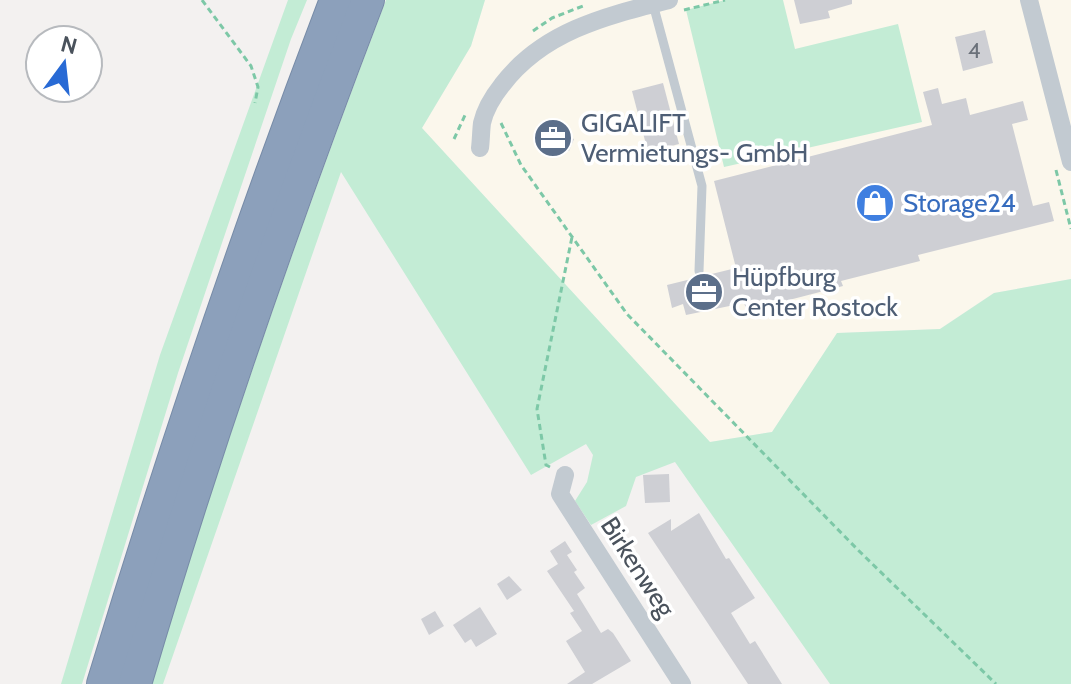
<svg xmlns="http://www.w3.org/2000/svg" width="1071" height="684" viewBox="0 0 1071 684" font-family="Cabin,sans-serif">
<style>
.commercial{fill:#fbf7ec}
.green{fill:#c3ecd5}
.building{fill:#cecfd4}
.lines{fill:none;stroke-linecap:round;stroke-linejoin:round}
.motorway-casing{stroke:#778ba7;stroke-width:34}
.path{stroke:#7dc8a7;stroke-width:3;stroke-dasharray:6 4;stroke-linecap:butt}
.service{stroke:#c2cad1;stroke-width:9}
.minor{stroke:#c2cad1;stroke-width:18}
.motorway{stroke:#8ca0bb;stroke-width:32}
.labels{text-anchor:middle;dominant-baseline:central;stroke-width:7;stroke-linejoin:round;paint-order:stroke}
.number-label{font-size:22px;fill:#6b717a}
.service-label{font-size:26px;fill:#4e5e75;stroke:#fff;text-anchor:start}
.shop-label{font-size:26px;fill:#366cbe;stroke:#fff;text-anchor:start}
.street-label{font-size:26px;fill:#4a525c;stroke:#fff}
</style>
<rect width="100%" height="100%" fill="#f3f1f0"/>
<!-- commercial -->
<polygon class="commercial" points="485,0 1071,0 1071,279 994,293 940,329 837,333 772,432 710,442 422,128 471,46"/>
<!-- green -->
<g class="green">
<polygon points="288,0 307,0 291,39 178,373 82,684 61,684 160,355"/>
<path d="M386,0H485L471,46L422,128L710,442L772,432L837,333L940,329L994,293L1071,279V684H830L675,462L636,477L626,506L591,525L575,501L587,482L593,455L586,444L531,475L341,172L163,684H151C221,453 300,225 386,0Z"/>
<polygon points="725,0 783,0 795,49 898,24 922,122 724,167 686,10"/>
</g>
<!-- building -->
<g class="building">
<polygon points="794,0 852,0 852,4 828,11 830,18 800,24"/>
<polygon points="985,30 993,63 963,71 955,37"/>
<polygon points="663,83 679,144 648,152 632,91"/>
<polygon points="938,88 942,104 966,98 970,115 1023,101 1028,120 1012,124 1033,206 1049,202 1054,221 918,255 920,261 841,281 843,286 747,311 744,303 686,315 683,304 672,308 667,285 736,268 714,181 932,125 923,92"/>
<polygon points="538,125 574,139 569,151 533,137"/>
<polygon points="669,474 670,502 645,503 643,475"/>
<polygon points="699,513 726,559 729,558 755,598 731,613 750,644 755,641 782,684 748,684 648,533 671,519 671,531"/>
<polygon points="565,541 572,552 567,555 577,570 574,572 585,588 577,594 601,633 608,629 613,633 631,661 592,684 567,684 585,672 566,641 582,631 570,613 574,611 547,571 558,564 550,551"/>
<polygon points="509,576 522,590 507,600 497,584"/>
<polygon points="480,607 497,634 476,647 471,639 465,643 453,625"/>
<polygon points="435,611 444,626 429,635 421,619"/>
</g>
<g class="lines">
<!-- motorway casing -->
<g class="motorway-casing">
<g id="motorway">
<path d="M103,684C173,453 250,225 336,0"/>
<path d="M135,684C203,453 282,225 368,0"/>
</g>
</g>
<!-- path -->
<g class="path">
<polyline points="202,0 251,66 258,87 255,103"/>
<polyline points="684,10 725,0"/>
<polyline points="533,31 552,18 583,6"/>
<polyline points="501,123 521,165 627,314 858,550 996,684"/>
<polyline points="454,139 466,113"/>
<polyline points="1056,170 1071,229"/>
<polyline points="550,467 546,465 537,409 572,237"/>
</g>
<!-- service -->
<polyline class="service" points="653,4 702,186 699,271"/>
<!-- minor -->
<g class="minor">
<polyline points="1029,0 1071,162"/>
<path d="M480,148C481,140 481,131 482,123C485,110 494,95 502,85C543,31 606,16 669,0"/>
<polyline points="565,475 560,494 682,684"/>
</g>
<!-- motorway -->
<use href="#motorway" class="motorway"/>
</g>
<!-- icons -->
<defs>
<g id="office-disc" transform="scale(2)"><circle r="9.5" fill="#5c6f8a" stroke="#fff"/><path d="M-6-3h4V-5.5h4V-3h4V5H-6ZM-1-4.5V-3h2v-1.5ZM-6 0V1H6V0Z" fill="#fff"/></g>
<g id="shop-disc" transform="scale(2)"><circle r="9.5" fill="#3f7fe0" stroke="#fff"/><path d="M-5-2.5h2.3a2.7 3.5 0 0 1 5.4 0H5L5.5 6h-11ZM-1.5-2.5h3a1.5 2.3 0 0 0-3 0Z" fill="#fff"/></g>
</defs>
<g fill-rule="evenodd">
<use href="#office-disc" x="553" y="138"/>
<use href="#shop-disc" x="875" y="203"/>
<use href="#office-disc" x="704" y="292"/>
</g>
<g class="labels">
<!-- number labels -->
<g class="number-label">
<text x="974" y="50">4</text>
</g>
<!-- service labels -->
<g class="service-label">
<text x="581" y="123">GIGALIFT<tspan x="581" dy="30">Vermietungs- GmbH</tspan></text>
<text x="732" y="277">Hüpfburg<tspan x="732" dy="30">Center Rostock</tspan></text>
</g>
<!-- shop labels -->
<g class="shop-label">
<text x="903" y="203">Storage24</text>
</g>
<!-- street labels -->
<g class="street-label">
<text transform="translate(638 567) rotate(57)">Birkenweg</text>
</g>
</g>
<!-- north arrow -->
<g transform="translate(64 64) rotate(15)"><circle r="38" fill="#ffffff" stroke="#b7babe" stroke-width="2"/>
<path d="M0-6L14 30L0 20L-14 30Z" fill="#286ad5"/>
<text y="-12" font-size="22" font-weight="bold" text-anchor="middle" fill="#4a525c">N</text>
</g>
</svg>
